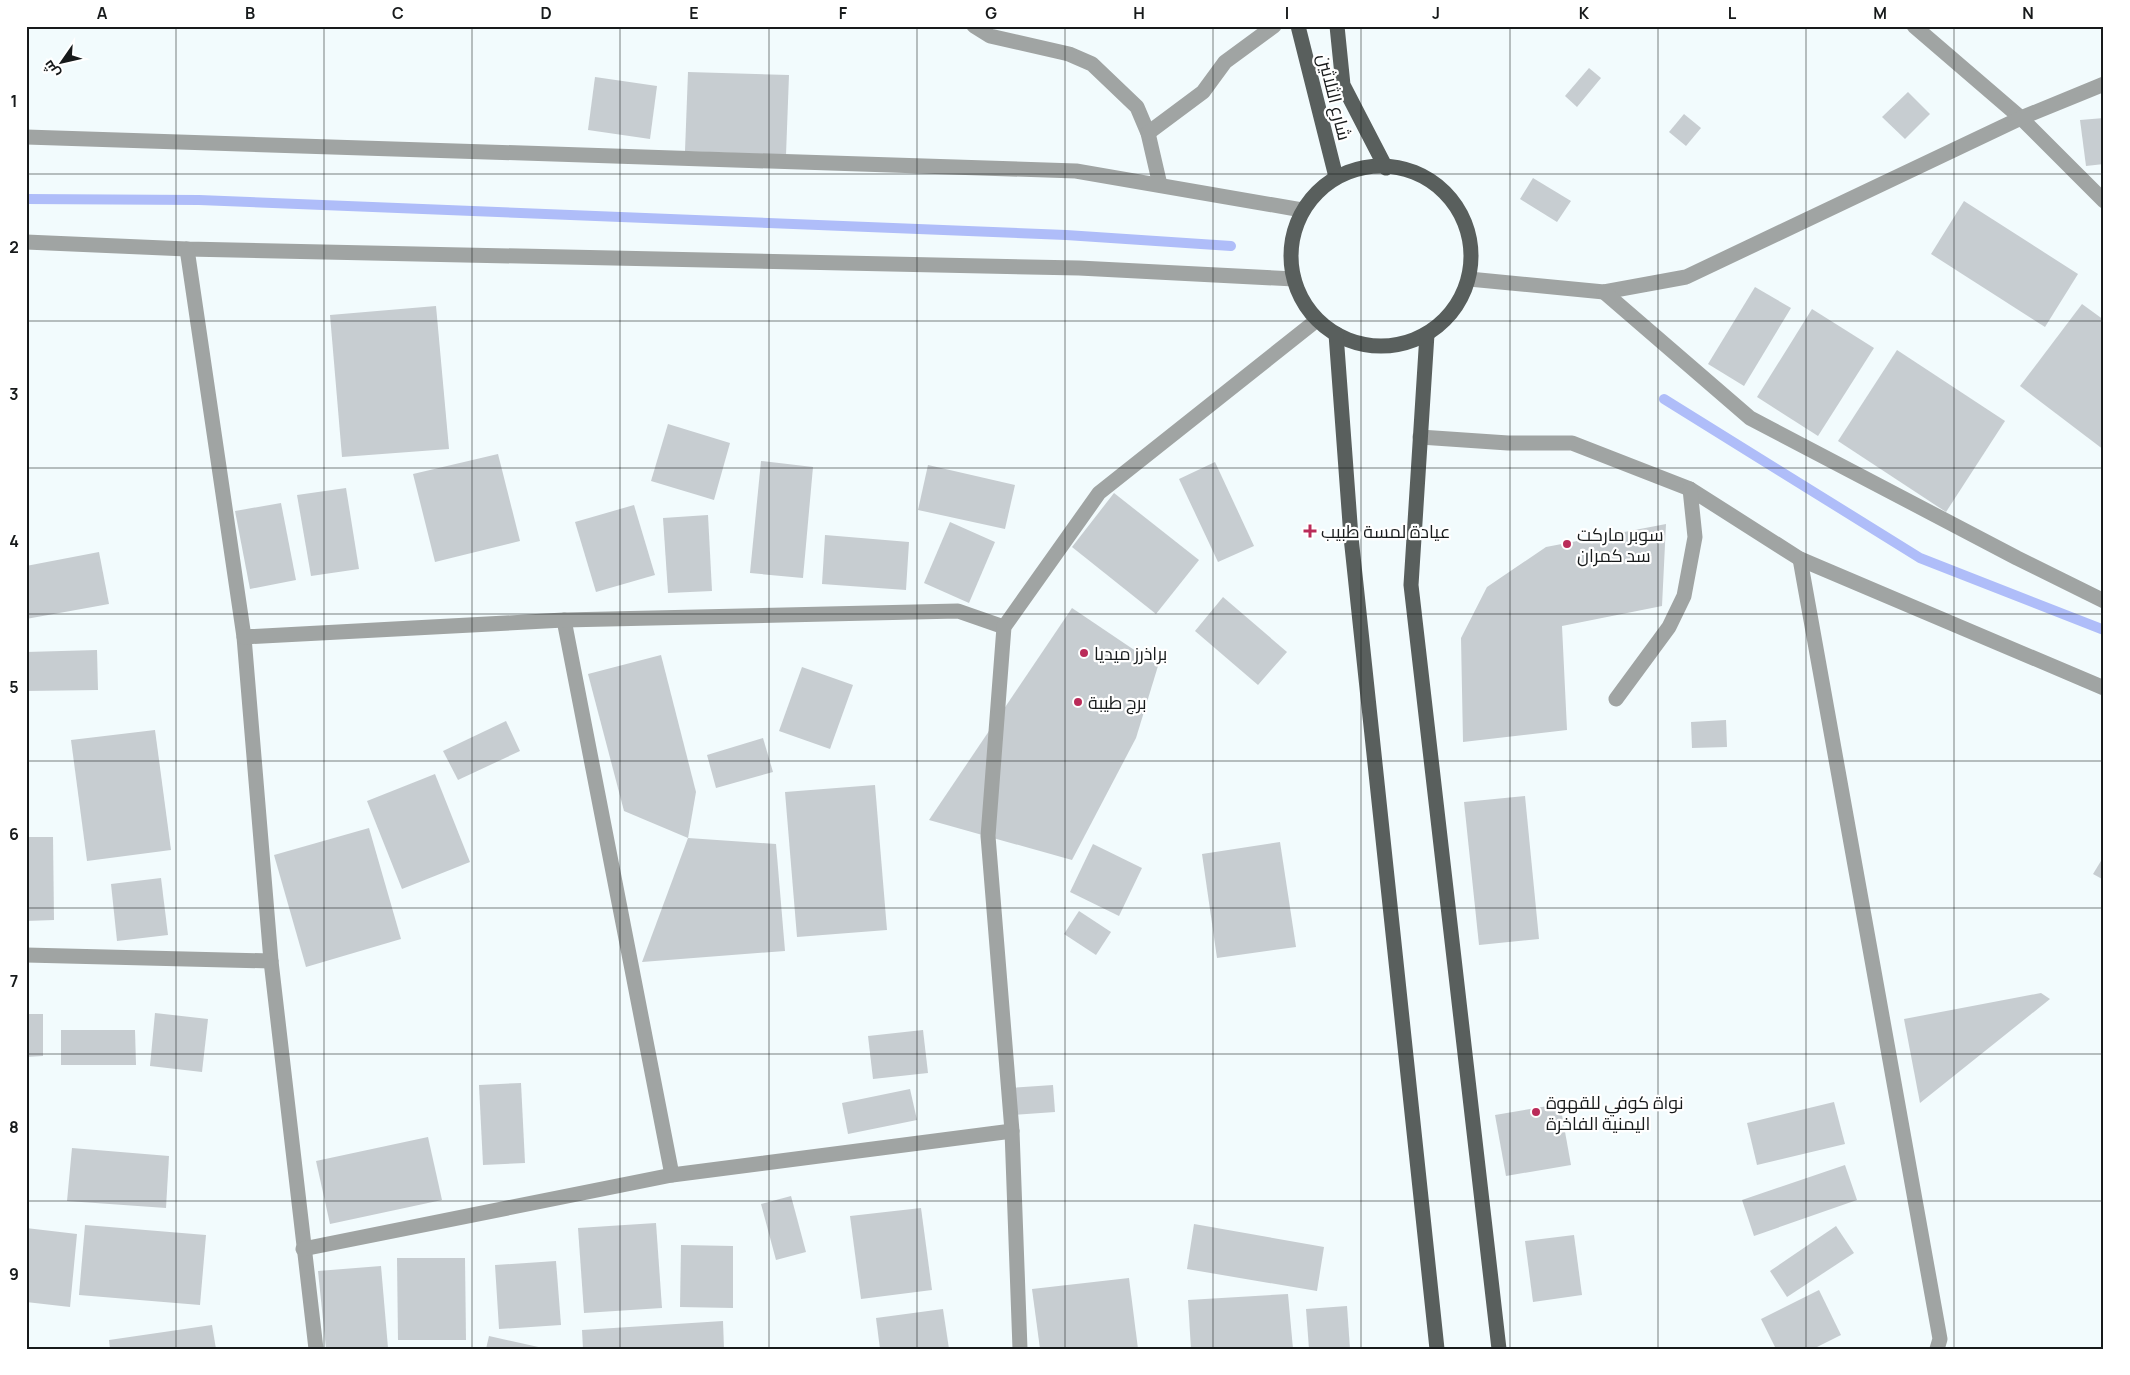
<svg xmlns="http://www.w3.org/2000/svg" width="2130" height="1375" viewBox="0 0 2130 1375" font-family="Manrope,Cairo,sans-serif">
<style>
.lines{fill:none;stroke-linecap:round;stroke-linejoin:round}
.stream{stroke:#afbdf9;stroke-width:10}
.building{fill:#c7cdd1}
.minor{stroke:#a0a4a3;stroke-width:15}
.major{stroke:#595f5d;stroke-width:15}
.grid{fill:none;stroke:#171a1b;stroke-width:1;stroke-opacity:0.55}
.poi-dot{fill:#ba2b59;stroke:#fff;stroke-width:2}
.labels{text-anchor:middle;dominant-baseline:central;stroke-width:4.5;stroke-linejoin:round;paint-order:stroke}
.street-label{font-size:18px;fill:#171a1b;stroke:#fff}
.poi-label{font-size:18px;fill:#171a1b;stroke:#fff;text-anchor:start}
.neatline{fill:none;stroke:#171a1b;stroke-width:2}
.grid-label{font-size:16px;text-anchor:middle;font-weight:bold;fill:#171a1b}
</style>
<rect width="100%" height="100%" fill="#f2fbfd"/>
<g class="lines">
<!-- stream -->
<g class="stream">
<polyline points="26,199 199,200 1066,235 1231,246"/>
<polyline points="1664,399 1920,558 2104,630"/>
</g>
</g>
<!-- building -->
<g class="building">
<polygon points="1589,68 1601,78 1577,107 1565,96"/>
<polygon points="688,72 789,75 786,155 685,151"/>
<polygon points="595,77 657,86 650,139 588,130"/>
<polygon points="1908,92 1930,114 1905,139 1882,117"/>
<polygon points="1684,114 1701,128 1686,146 1669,132"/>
<polygon points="2104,118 2104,164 2086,166 2080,120"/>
<polygon points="1533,178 1571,201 1557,222 1520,199"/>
<polygon points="1964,201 2078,274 2045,327 1931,254"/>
<polygon points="1755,287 1791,308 1744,386 1708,364"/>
<polygon points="2082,304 2104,320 2104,450 2020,386"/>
<polygon points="436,306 449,449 342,457 330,315"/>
<polygon points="1812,309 1874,348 1818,436 1757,397"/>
<polygon points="1897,350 2005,421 1946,512 1838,441"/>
<polygon points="668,424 730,443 714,500 651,481"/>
<polygon points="498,454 520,541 435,562 413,474"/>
<polygon points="761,461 813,467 803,578 750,573"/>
<polygon points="1215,462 1254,546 1218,562 1179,479"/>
<polygon points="928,465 1015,485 1005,529 918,510"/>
<polygon points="346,488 359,569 311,576 297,495"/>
<polygon points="1114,493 1199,560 1156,614 1072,547"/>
<polygon points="281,503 296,580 250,589 235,511"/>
<polygon points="634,505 655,575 596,592 575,522"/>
<polygon points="708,515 712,591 668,593 663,518"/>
<polygon points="950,522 995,542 969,603 924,583"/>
<polygon points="1666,524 1662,606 1562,626 1567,730 1463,742 1461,638 1487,587 1546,547"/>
<polygon points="825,535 909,542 906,590 822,584"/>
<polygon points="99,552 109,604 26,619 26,566"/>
<polygon points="1223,597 1287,652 1258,685 1195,631"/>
<polygon points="1072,608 1158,666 1136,738 1072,860 929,820"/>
<polygon points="97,650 98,690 26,691 26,652"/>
<polygon points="661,655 696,792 688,838 624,811 588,674"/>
<polygon points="802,667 853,685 830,749 779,731"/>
<polygon points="1726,720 1727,747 1692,748 1691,722"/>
<polygon points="506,721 520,751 458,780 443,751"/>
<polygon points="155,730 171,850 87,861 71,740"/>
<polygon points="763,738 773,772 716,788 707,755"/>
<polygon points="435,774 470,862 402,889 367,801"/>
<polygon points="875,785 887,930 797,937 785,792"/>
<polygon points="1525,796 1539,939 1479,945 1464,802"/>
<polygon points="369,828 401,939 306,967 274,855"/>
<polygon points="26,837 53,837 54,920 26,921"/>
<polygon points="688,838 776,844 785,951 642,962"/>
<polygon points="1280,842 1296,947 1217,958 1202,854"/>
<polygon points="1093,844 1142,868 1119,916 1070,892"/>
<polygon points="2104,856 2104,880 2093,874"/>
<polygon points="161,878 168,935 117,941 111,884"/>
<polygon points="1079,911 1111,932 1096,955 1064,934"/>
<polygon points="2041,993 2050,999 1920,1103 1904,1019"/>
<polygon points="155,1013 208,1019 202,1072 150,1066"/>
<polygon points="26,1014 43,1014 43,1056 26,1057"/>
<polygon points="61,1030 135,1030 136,1065 61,1065"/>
<polygon points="923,1030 928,1073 873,1079 868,1036"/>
<polygon points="521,1083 525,1163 483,1165 479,1085"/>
<polygon points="1053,1085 1055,1112 1012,1115 1010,1088"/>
<polygon points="910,1089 917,1120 848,1134 842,1103"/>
<polygon points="1834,1102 1845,1144 1757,1165 1747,1123"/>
<polygon points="1560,1104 1571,1165 1506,1176 1495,1115"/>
<polygon points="428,1137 442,1200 330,1224 316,1161"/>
<polygon points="72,1148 169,1156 166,1208 67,1201"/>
<polygon points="1845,1165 1857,1200 1754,1236 1742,1200"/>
<polygon points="791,1196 806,1252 776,1260 761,1204"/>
<polygon points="921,1208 932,1290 861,1299 850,1216"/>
<polygon points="656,1223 662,1308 584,1313 578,1228"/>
<polygon points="1194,1224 1324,1247 1317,1291 1187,1269"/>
<polygon points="85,1225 206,1235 200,1305 79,1295"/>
<polygon points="1836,1226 1854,1253 1787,1297 1770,1271"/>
<polygon points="26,1228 77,1234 70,1307 26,1302"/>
<polygon points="1574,1235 1582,1295 1533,1302 1525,1241"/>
<polygon points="681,1245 733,1246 733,1308 680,1307"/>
<polygon points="397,1258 465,1258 466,1340 398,1340"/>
<polygon points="556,1261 561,1325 499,1329 495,1265"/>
<polygon points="381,1266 388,1348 326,1349 318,1271"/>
<polygon points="1129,1278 1138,1349 1040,1349 1032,1289"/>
<polygon points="1819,1290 1841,1335 1813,1349 1776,1349 1761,1319"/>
<polygon points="1288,1294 1293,1349 1191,1349 1188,1300"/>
<polygon points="1347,1306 1350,1349 1309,1349 1306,1309"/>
<polygon points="943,1309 949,1349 880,1349 876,1318"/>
<polygon points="723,1321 724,1349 583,1349 582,1330"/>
<polygon points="212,1325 216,1349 110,1349 109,1340"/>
<polygon points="489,1336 543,1348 543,1349 486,1349"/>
</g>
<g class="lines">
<!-- minor -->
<g class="minor">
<polyline points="974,26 990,36 1069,54 1092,64 1137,107 1148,133 1160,185"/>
<polyline points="1914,26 2021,118 2104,201"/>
<polyline points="1148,133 1203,92 1225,62 1274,26"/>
<polyline points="26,137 1076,171 1302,210"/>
<polyline points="26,242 187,249 1079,268 1294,279"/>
<polyline points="187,249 244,637 271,961 316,1349"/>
<polyline points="1469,279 1604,292 1686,277 2021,118 2104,84"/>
<polyline points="1604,292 1750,418 2017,558 2104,601"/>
<polyline points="1420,437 1508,443 1572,443 1690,489 1800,559 2104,688"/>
<polyline points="1800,559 1940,1339 1937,1349"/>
<polyline points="564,620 672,1175"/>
<polyline points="244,637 564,620 958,611 1004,627"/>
<polyline points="1616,699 1669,627 1684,596 1695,537 1690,489"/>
<polyline points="26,955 271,961"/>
<polyline points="303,1249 672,1175 1012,1131"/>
<polyline points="1020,1349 1012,1131 988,836 1004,627 1099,493 1317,320"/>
</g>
<!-- major -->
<g class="major">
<polyline points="1298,26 1336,177"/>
<polyline points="1337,26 1343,85 1386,168"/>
<circle cx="1381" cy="256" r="90"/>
<polyline points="1336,334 1351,537 1437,1349"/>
<polyline points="1427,334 1411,585 1499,1349"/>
</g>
</g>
<!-- grid -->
<path class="grid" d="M176,26V1349M324,26V1349M472,26V1349M620,26V1349M769,26V1349M917,26V1349M1065,26V1349M1213,26V1349M1361,26V1349M1510,26V1349M1658,26V1349M1806,26V1349M1954,26V1349M26,174H2104M26,321H2104M26,468H2104M26,614H2104M26,761H2104M26,908H2104M26,1054H2104M26,1201H2104"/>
<!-- markers -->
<g class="poi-dot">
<path d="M1307.5 523.5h5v5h5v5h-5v5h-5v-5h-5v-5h5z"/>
<circle cx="1567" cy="544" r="5"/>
<circle cx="1084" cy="653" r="5"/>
<circle cx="1078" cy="702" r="5"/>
<circle cx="1536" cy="1112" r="5"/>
</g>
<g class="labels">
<!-- street labels -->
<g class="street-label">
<text transform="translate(1335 97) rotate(76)">شارع الثلاثين</text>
</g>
<!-- poi labels -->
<g class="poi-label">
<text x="1321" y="531">عيادة لمسة طبيب</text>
<text x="1577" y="534">سوبر ماركت<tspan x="1577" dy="21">سد كمران</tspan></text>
<text x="1094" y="653">براذرز ميديا</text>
<text x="1088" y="702">برج طيبة</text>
<text x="1546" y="1102">نواة كوفي للقهوة<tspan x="1546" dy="21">اليمنية الفاخرة</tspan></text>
</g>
</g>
<!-- border -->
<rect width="2130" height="1375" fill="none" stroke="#ffffff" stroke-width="55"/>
<!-- north arrow -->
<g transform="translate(62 62) rotate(236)" stroke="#ffffff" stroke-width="4" paint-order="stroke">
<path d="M0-4L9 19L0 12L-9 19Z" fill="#171a1b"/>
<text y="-8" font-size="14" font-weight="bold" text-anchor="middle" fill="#171a1b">ش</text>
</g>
<rect x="28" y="28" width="2074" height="1320" class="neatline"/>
<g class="grid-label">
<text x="102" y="19">A</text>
<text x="250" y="19">B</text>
<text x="398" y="19">C</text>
<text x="546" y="19">D</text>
<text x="694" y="19">E</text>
<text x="843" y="19">F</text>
<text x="991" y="19">G</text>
<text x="1139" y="19">H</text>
<text x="1287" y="19">I</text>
<text x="1436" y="19">J</text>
<text x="1584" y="19">K</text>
<text x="1732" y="19">L</text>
<text x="1880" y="19">M</text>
<text x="2028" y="19">N</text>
<text x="14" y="107">1</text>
<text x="14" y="253">2</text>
<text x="14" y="400">3</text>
<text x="14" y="547">4</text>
<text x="14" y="693">5</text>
<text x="14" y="840">6</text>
<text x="14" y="987">7</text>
<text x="14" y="1133">8</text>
<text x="14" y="1280">9</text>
</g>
</svg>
